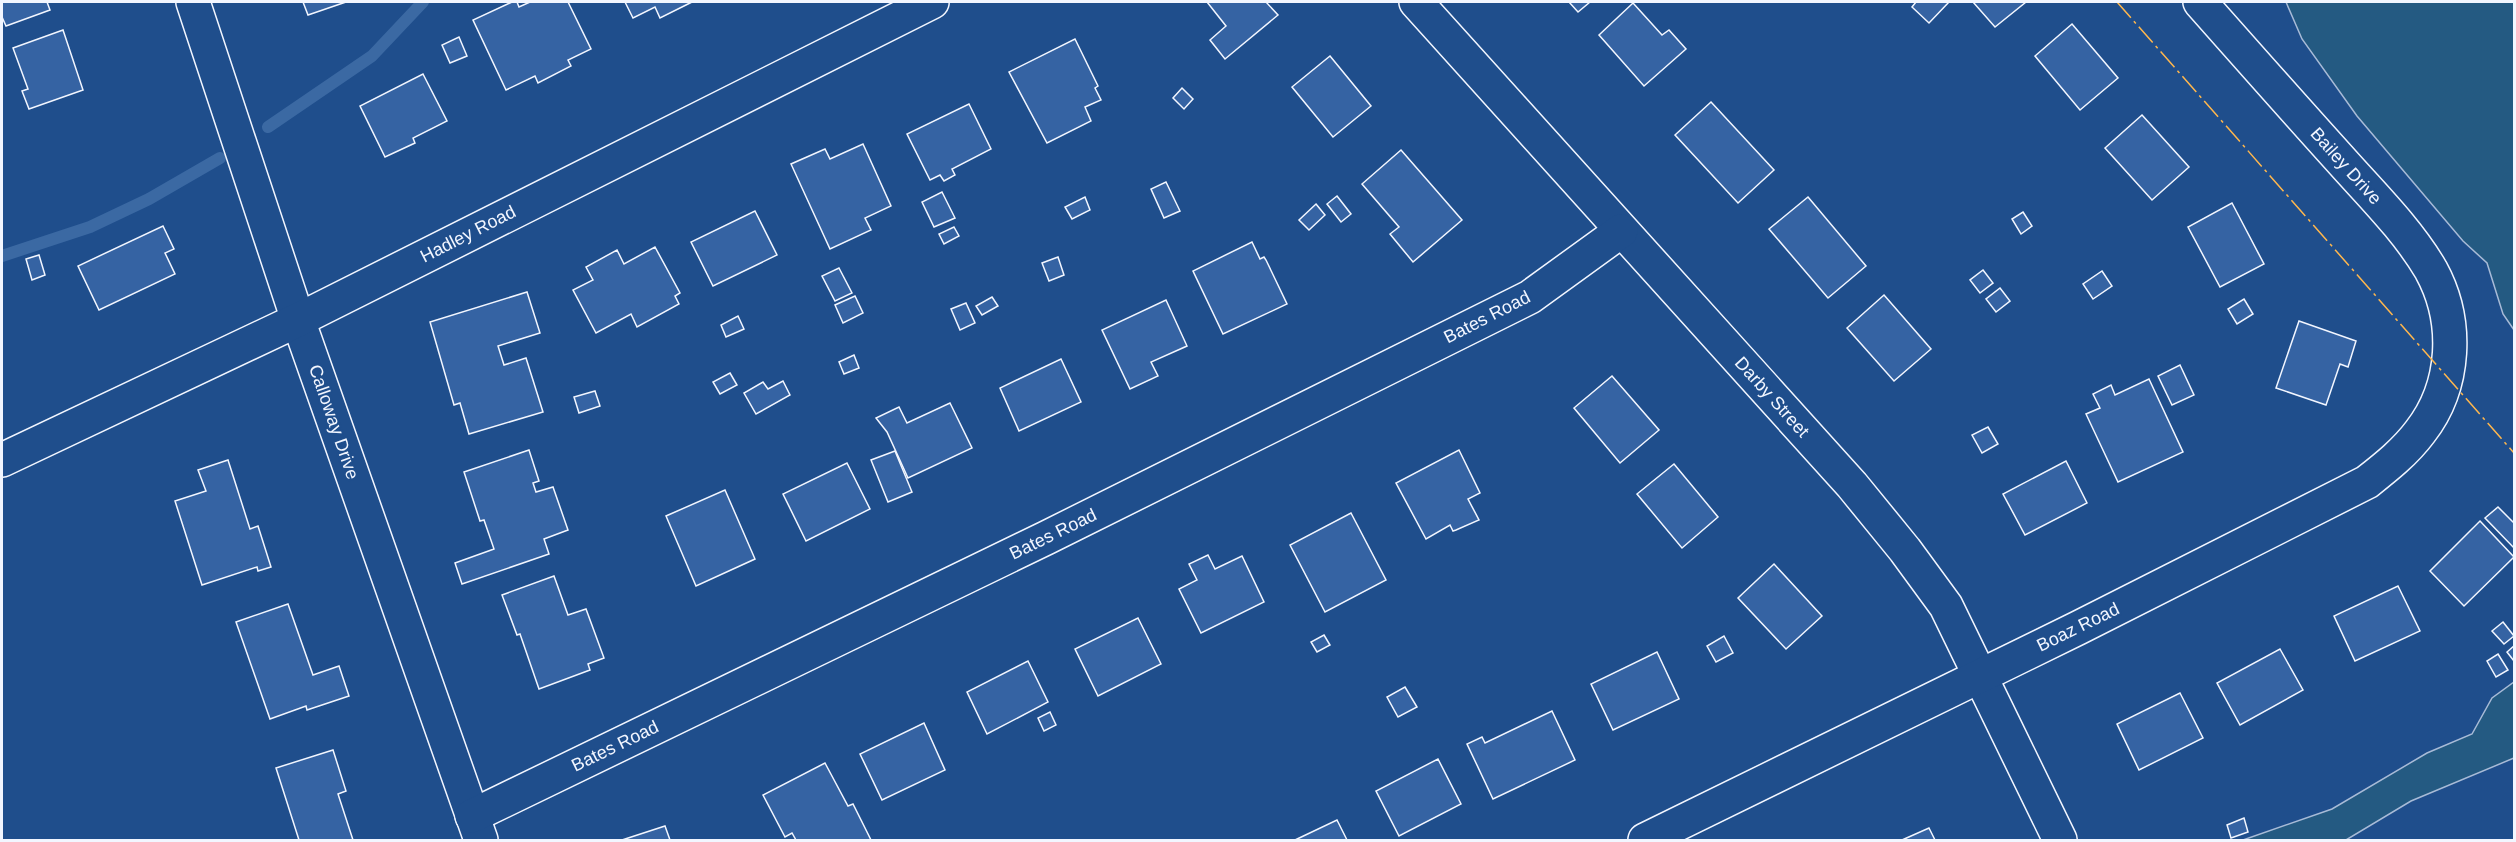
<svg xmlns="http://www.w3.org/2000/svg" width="2516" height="842" viewBox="0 0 2516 842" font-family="Helvetica,sans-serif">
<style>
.green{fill:#245a82;stroke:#a8bbd7;stroke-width:1.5}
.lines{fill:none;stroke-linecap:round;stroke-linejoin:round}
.stream{stroke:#3b69a3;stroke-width:12}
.building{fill:#3563a3;stroke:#f2f6ff;stroke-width:1.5}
.minor-casing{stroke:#f2f6ff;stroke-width:36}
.minor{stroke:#1f4e8c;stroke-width:33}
.power{stroke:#ffb74d;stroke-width:1.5;stroke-dasharray:21 4.5 3 4.5;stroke-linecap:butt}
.labels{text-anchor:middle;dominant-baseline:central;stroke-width:4.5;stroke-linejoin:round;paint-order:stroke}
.street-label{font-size:18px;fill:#f2f6ff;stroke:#1f4e8c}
</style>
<rect width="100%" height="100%" fill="#1f4e8c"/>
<!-- green -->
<g class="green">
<polygon points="2286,2 2514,2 2514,330 2503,314 2487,263 2463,241 2357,116 2302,39"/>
<polygon points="2514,682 2514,758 2411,801 2346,840 2243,840 2332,809 2427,753 2472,734 2492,698"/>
</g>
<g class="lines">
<!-- stream -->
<g class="stream">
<polyline points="268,127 372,56 423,2"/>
<polyline points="2,256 90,227 149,199 220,158"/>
</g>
</g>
<!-- building -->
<g class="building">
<polygon points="2,2 47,2 50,10 6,26 2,17"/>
<polygon points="303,2 346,2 308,15"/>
<polygon points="512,2 517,2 519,7 530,2 568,2 591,49 568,60 571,66 538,83 535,76 506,90 473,20"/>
<polygon points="625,2 692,2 660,18 655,7 633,18"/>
<polygon points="1207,2 1266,2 1278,15 1225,59 1210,40 1226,26"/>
<polygon points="1569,2 1590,2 1578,12"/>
<polygon points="1916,2 1949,2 1929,23 1912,7"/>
<polygon points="1973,2 2026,2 1995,27"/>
<polygon points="1633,3 1662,35 1669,30 1686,49 1644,86 1599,35"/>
<polygon points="2072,24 2118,78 2080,110 2035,56"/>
<polygon points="63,30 83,90 29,109 22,91 28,89 13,48"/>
<polygon points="459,37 467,56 450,63 442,45"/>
<polygon points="1075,39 1098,86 1095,88 1101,100 1085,107 1091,121 1047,143 1009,72"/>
<polygon points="1330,56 1371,106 1333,137 1292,87"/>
<polygon points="423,74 447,121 413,138 415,143 385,157 360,106"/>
<polygon points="1182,88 1193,99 1184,109 1173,98"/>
<polygon points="1711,102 1774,170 1738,203 1675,135"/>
<polygon points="969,104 991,149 952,169 955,175 944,181 940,175 930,180 907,134"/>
<polygon points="2142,115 2189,167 2152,200 2105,148"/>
<polygon points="863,144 891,206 865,218 871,230 830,249 791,164 825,149 830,159"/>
<polygon points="1401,150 1462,220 1413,262 1390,234 1399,227 1362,184"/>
<polygon points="1166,182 1180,211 1164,218 1151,189"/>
<polygon points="942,192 955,218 934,227 922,202"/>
<polygon points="1337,196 1351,214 1341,222 1327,204"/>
<polygon points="1085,197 1090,210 1072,219 1065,207"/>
<polygon points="1808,197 1866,266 1828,298 1769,229"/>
<polygon points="2232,203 2264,264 2220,287 2188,227"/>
<polygon points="1316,204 1325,215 1309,230 1299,220"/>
<polygon points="755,211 777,255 713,286 691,242"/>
<polygon points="2023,212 2032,226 2021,234 2012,219"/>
<polygon points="163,226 174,249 165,253 175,274 99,310 78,266"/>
<polygon points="954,227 959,236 944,244 939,234"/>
<polygon points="1252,242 1260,259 1264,257 1266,260 1287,304 1223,334 1193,271"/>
<polygon points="655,247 680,293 675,296 679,304 637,327 631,314 596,333 573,290 593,280 586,267 617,250 624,264"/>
<polygon points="39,255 45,275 32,280 26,259"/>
<polygon points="1058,257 1064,275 1049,281 1042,263"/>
<polygon points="839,268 852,293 835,301 822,276"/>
<polygon points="1983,270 1993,283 1980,293 1970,280"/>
<polygon points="2102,271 2112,286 2093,299 2083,284"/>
<polygon points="2000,288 2010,301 1996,312 1986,299"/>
<polygon points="527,292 540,333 498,346 504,365 526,358 543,412 469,434 460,403 454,405 430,322"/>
<polygon points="1884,295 1931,349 1894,381 1847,328"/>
<polygon points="855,296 863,313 843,323 835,305"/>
<polygon points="992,297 998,306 982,315 976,306"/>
<polygon points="2244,299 2253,314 2237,324 2228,309"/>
<polygon points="1166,300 1187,346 1151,362 1158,376 1130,389 1102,330"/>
<polygon points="966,303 975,323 960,330 951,309"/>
<polygon points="738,316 744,329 726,337 721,325"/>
<polygon points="2299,321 2356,341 2348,367 2340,364 2326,405 2276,388"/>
<polygon points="854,355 859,368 844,374 839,362"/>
<polygon points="1061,359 1081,402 1019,431 1000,388"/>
<polygon points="2180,365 2194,395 2172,405 2158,376"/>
<polygon points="730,373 737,385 720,394 713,382"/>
<polygon points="1612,376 1659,430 1620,463 1574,408"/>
<polygon points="2149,379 2183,452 2118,482 2086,414 2100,408 2093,394 2111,385 2115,395"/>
<polygon points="783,381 790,395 756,414 744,393 763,382 768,389"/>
<polygon points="595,391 600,406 579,413 574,397"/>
<polygon points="950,403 972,448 908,478 887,432 876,418 899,407 907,423"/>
<polygon points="1988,427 1998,444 1982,453 1972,435"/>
<polygon points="529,450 539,481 533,483 536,492 553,487 568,530 544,539 549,554 462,584 455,563 494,549 484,520 480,521 464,472"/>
<polygon points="1459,450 1480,493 1468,499 1479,520 1456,530 1453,531 1450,525 1426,539 1396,483"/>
<polygon points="895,451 912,492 888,502 871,460"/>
<polygon points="228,460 250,529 258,526 271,567 258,571 257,567 202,585 175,501 206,491 198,470"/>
<polygon points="2066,461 2087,503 2025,535 2003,494"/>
<polygon points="847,463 870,509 806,541 783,494"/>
<polygon points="1674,464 1718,517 1682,548 1637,494"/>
<polygon points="725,490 755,559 696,586 666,516"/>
<polygon points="2498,507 2514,523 2514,548 2485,518"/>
<polygon points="1351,513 1386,580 1325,612 1290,545"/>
<polygon points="2480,521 2514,557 2464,606 2430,571"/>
<polygon points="1208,555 1215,569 1242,556 1264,602 1201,633 1179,589 1197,580 1189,564"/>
<polygon points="1774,564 1822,616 1786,649 1738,598"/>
<polygon points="554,576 568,615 586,609 604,658 588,664 590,670 539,689 520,634 517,635 502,595"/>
<polygon points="2398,586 2420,631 2355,661 2334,616"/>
<polygon points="288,604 313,675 339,666 349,696 307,710 306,706 270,719 236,622"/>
<polygon points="1138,618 1161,664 1098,696 1075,649"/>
<polygon points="2503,622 2514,636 2504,644 2492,631"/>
<polygon points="1324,635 1330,645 1317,652 1311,642"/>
<polygon points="1724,636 1733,653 1716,662 1707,646"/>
<polygon points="2514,646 2514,661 2507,652"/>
<polygon points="2280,649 2303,690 2240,725 2217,683"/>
<polygon points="1657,652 1679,699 1613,730 1591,684"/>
<polygon points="2498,654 2508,670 2496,677 2487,661"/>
<polygon points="1028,661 1048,702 987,734 967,692"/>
<polygon points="1405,687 1417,707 1398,717 1387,697"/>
<polygon points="2180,693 2203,738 2139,770 2117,724"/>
<polygon points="1552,711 1575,760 1493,799 1467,744 1482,737 1485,743"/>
<polygon points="1050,712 1056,725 1044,731 1038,718"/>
<polygon points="924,723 945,770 882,800 860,754"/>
<polygon points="333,750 346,791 338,794 353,840 299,840 276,768"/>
<polygon points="1438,759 1461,804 1399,836 1376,791"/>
<polygon points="825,763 848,806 853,804 871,840 796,840 792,833 785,837 763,795"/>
<polygon points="2244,818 2248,832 2231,838 2227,825"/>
<polygon points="1337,820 1347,840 1295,840"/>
<polygon points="665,826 670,840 622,840"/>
<polygon points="1929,828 1935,840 1902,840"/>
</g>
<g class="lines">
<!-- minor casing -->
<g class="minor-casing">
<g id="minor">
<polyline points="193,2 298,320 481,840"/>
<polyline points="1416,2 1852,485 1905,550 1946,606 2060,840"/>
<polyline points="2,460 298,320 932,2"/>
<polyline points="472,816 1046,538 1530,297 1621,231"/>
<path d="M1645,840L2078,628L2367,482C2386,467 2405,452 2420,432C2456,386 2459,321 2431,270C2407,229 2370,193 2339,158C2292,106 2246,54 2200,2"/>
</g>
</g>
<!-- minor -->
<use href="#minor" class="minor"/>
<!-- power -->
<polyline class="power" points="2117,2 2514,453"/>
</g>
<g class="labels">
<!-- street labels -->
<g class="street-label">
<text transform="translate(2346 166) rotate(48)">Bailey Drive</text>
<text transform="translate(468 234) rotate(-27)">Hadley Road</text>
<text transform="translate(1487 317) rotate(-27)">Bates Road</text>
<text transform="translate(1772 397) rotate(48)">Darby Street</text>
<text transform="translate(334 422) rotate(71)">Calloway Drive</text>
<text transform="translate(1053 534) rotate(-26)">Bates Road</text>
<text transform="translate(2078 627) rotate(-26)">Boaz Road</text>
<text transform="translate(615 746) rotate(-26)">Bates Road</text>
</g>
</g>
<!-- border -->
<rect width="2516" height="842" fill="none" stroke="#f2f6ff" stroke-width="6"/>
</svg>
